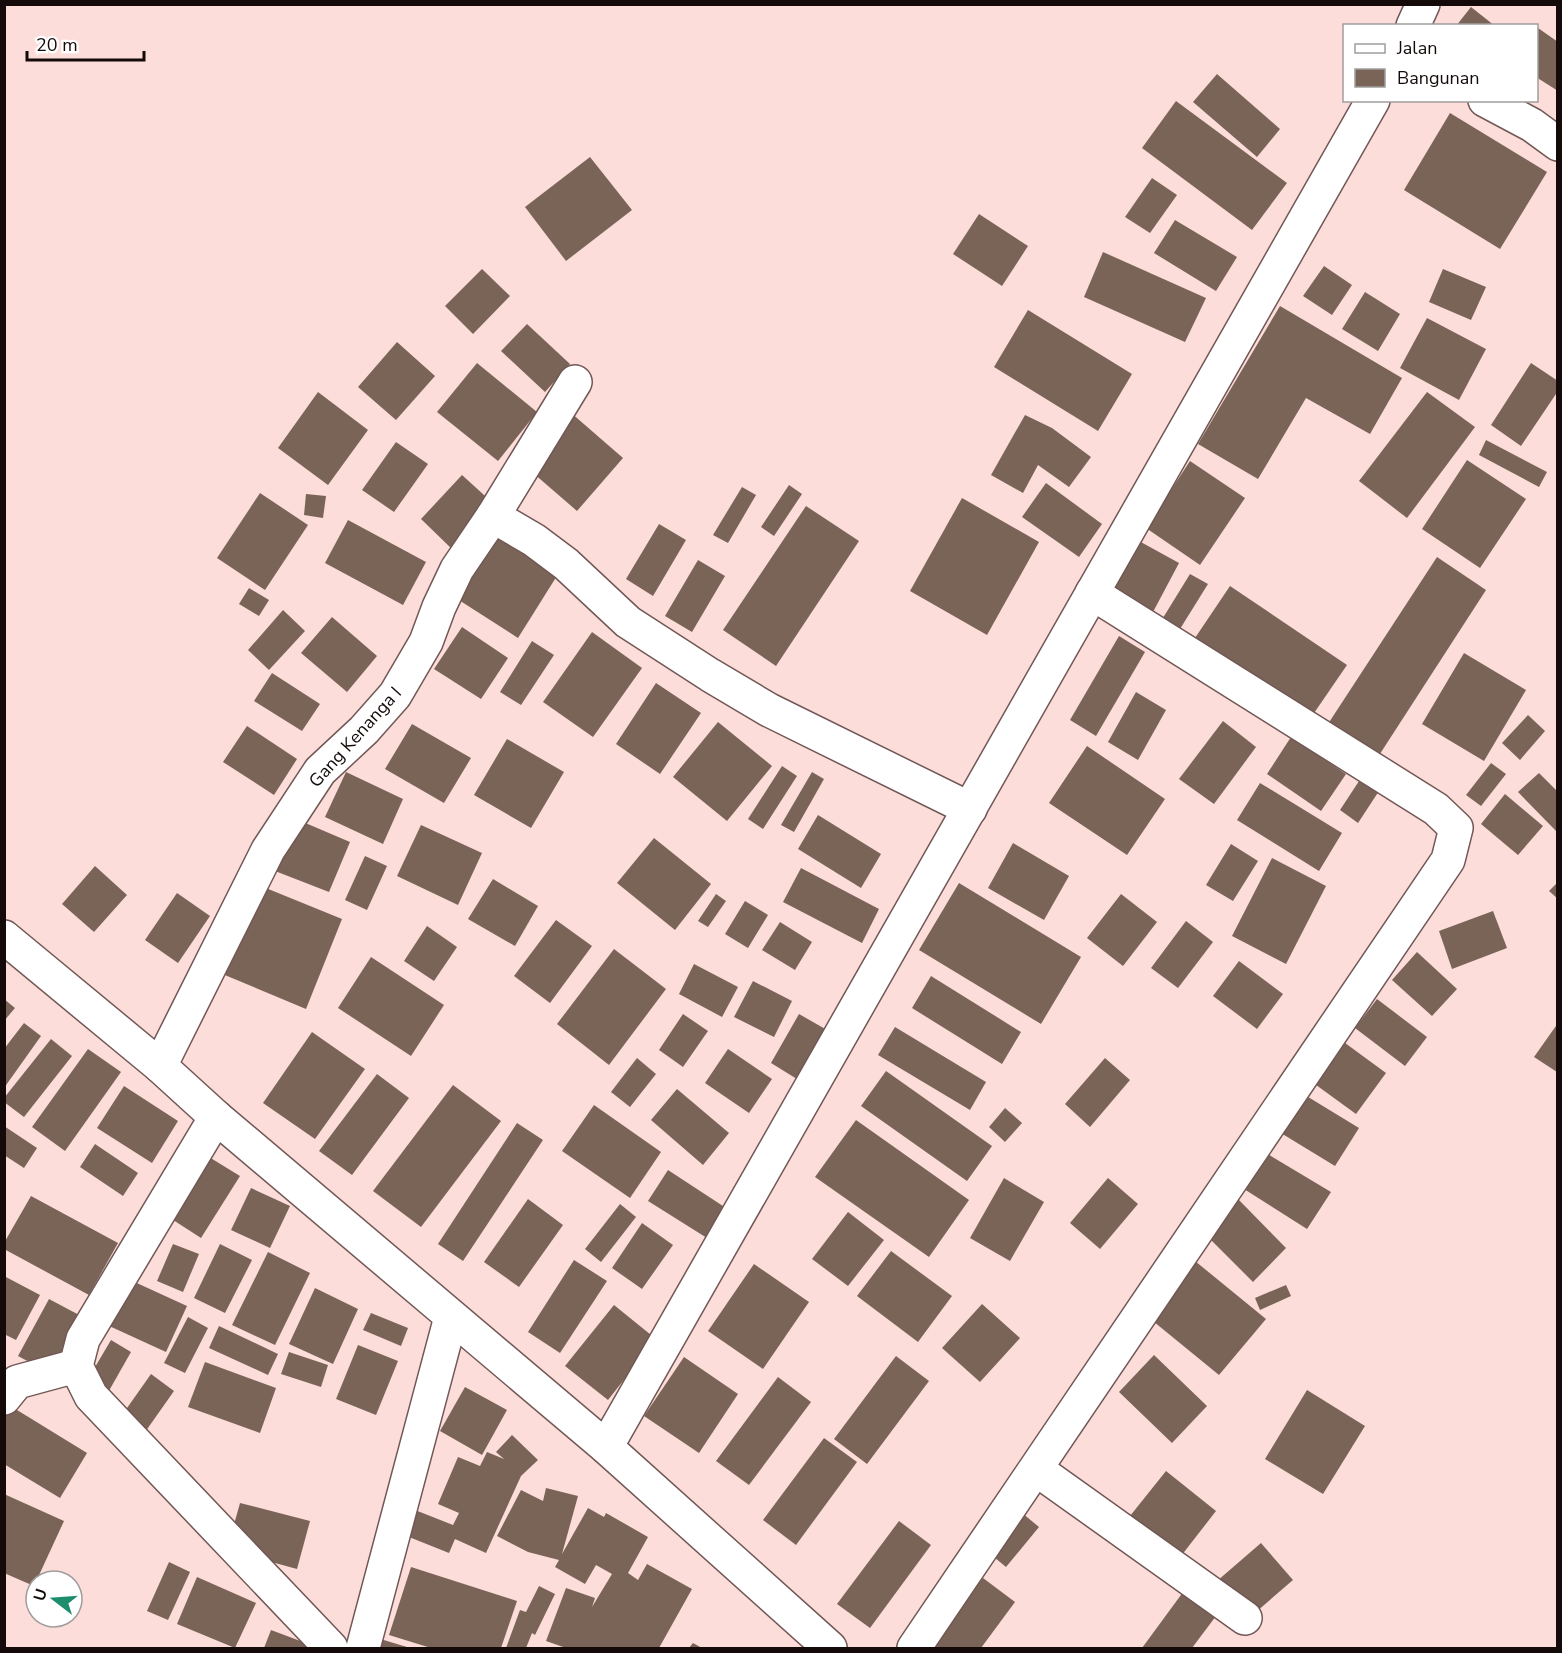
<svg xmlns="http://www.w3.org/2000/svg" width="1562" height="1653" viewBox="0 0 1562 1653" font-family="'Nunito Sans',sans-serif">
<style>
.building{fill:#7a6457}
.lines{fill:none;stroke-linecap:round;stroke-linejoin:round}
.minor-casing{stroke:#715755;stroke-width:36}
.minor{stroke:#fff;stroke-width:33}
.labels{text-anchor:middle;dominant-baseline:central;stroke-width:4.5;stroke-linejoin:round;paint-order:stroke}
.street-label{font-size:18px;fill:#130a09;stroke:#fff}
</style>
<rect width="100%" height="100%" fill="#fcddda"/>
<!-- building -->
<g class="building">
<polygon points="1471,7 1495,26 1456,26"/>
<polygon points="1538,28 1558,42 1558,91 1536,77"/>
<polygon points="1217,74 1280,129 1257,157 1193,102"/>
<polygon points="1176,101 1287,183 1252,230 1142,148"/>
<polygon points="1450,113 1547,172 1500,249 1404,190"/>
<polygon points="590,157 632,210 566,261 525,207"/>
<polygon points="1152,178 1177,195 1150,233 1125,217"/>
<polygon points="979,214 1028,246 1002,286 953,254"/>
<polygon points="1175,220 1237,257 1216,291 1154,253"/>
<polygon points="1103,252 1206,298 1185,342 1084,297"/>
<polygon points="1324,266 1352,285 1332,315 1303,296"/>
<polygon points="482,269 510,296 473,334 445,306"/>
<polygon points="1443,269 1486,287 1471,320 1429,302"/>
<polygon points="1365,292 1400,314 1378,351 1342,329"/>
<polygon points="1280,306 1402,378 1370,434 1306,398 1258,479 1198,444"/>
<polygon points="1028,310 1132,374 1098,431 994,367"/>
<polygon points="1427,318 1486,349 1459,400 1400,368"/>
<polygon points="527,324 570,364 545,392 501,351"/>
<polygon points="397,342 435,376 396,420 358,387"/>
<polygon points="477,363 537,412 498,461 437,412"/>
<polygon points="1531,363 1558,381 1558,391 1521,446 1491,425"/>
<polygon points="318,392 368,430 328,485 278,448"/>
<polygon points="1427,392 1475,427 1407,518 1359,481"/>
<polygon points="570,412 623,458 577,511 525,466"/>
<polygon points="1025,415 1052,428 1091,457 1069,487 1038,465 1023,493 991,475"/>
<polygon points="1486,440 1547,472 1539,487 1479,455"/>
<polygon points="396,442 428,464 394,512 362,490"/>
<polygon points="1467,460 1526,499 1480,568 1422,529"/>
<polygon points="1190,461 1245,498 1200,565 1146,528"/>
<polygon points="462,475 495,505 453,550 421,519"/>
<polygon points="1046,483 1102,524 1079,557 1022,517"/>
<polygon points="789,485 802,494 774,536 761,527"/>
<polygon points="742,487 756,495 728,543 713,535"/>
<polygon points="260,493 308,525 265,590 217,558"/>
<polygon points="306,494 326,496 323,518 304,515"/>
<polygon points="962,498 1039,542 987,635 910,591"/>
<polygon points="806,506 859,541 776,666 723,630"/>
<polygon points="348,520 426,562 403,605 325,563"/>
<polygon points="659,524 686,540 653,596 626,579"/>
<polygon points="493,528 560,571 518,638 451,595"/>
<polygon points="1139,541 1179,563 1153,612 1113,590"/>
<polygon points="1437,557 1486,590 1376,760 1326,727"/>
<polygon points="698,560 725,576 692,632 665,616"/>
<polygon points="1190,574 1208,584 1175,637 1158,626"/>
<polygon points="1230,586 1347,665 1312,716 1195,638"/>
<polygon points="249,588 269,600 259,616 239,604"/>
<polygon points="283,610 305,631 269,670 248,650"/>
<polygon points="332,617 377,656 347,692 301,653"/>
<polygon points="462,627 508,658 481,699 434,669"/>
<polygon points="592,632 642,668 593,737 543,702"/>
<polygon points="1119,636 1145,652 1096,736 1070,720"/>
<polygon points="532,641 554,655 521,705 500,692"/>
<polygon points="1464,653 1526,690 1484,761 1422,724"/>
<polygon points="272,673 320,704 302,731 254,701"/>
<polygon points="656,683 701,713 660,774 616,744"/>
<polygon points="1136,692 1166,710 1138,760 1108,742"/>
<polygon points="1528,715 1545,731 1520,760 1502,743"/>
<polygon points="1223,721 1256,747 1214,804 1179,779"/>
<polygon points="718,722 772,766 727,821 673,777"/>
<polygon points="412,724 471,758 444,803 385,769"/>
<polygon points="247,726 297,759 274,795 223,762"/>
<polygon points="1291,737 1346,774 1321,811 1267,774"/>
<polygon points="507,739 564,772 531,828 474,795"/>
<polygon points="1087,746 1165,799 1127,855 1049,803"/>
<polygon points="1491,763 1506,774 1481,806 1466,795"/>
<polygon points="782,766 797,776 763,829 748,819"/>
<polygon points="346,772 403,799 383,844 325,817"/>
<polygon points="812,772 824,779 794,832 781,825"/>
<polygon points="1539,773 1558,792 1558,833 1518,792"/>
<polygon points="1363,775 1381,788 1358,823 1340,810"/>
<polygon points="1260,783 1342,833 1319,871 1237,820"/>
<polygon points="1505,794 1543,826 1518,855 1481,824"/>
<polygon points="818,815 881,854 861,888 798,849"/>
<polygon points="296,819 350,842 329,892 275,871"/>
<polygon points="421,825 482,853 458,905 397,876"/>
<polygon points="654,838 711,884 675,930 617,883"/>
<polygon points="1013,843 1069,876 1044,920 988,888"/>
<polygon points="1231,844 1258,861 1233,901 1206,885"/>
<polygon points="365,856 387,866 367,910 345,900"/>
<polygon points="1272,858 1326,886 1286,964 1232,936"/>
<polygon points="95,866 127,895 94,932 62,904"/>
<polygon points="801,868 879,909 862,943 783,902"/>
<polygon points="493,879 538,906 515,946 468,919"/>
<polygon points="1558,882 1558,899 1549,891"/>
<polygon points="959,883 1081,957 1041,1024 919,950"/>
<polygon points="256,884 342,919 306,1009 220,973"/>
<polygon points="177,893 210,916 178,963 145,940"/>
<polygon points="716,894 726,901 708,927 698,921"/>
<polygon points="1121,894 1157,922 1123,966 1087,938"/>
<polygon points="745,901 768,915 748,948 725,934"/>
<polygon points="1493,911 1507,948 1452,969 1439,931"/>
<polygon points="556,920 592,946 550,1003 514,976"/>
<polygon points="1186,921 1213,942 1178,988 1151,968"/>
<polygon points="780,922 812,942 795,970 762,950"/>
<polygon points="427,926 457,947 434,981 404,961"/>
<polygon points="614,949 666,989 609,1065 557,1024"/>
<polygon points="1417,952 1457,989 1432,1016 1392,980"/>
<polygon points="371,957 444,1005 411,1056 338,1008"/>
<polygon points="1239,961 1283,994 1257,1029 1213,996"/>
<polygon points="694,964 738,987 722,1017 679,994"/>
<polygon points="931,976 1021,1032 1002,1064 912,1008"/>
<polygon points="753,981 792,1001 774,1037 734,1017"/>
<polygon points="4,999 15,1008 4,1021"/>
<polygon points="1377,999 1427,1037 1405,1066 1355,1028"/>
<polygon points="683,1014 708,1031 683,1067 659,1050"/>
<polygon points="799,1014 834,1034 805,1084 771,1063"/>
<polygon points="24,1023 41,1036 4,1088 4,1049"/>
<polygon points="1558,1023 1558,1071 1557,1072 1534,1057"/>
<polygon points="895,1027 986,1082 970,1110 878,1055"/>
<polygon points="312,1032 365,1069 315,1139 263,1103"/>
<polygon points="51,1039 72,1056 24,1117 4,1102 4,1098"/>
<polygon points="1341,1040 1386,1073 1356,1114 1312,1082"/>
<polygon points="88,1049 121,1072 65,1151 32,1127"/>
<polygon points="728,1049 772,1079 749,1113 705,1083"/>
<polygon points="637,1058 656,1074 630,1107 611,1092"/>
<polygon points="1105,1058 1130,1080 1090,1127 1065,1104"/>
<polygon points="886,1071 992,1146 967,1181 861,1106"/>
<polygon points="377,1074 409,1098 352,1175 319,1151"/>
<polygon points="453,1085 501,1121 421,1227 373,1191"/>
<polygon points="124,1086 178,1121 152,1163 97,1128"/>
<polygon points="677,1089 729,1133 703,1165 651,1120"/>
<polygon points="1295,1089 1359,1128 1335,1166 1271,1127"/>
<polygon points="594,1105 661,1152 630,1198 562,1151"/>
<polygon points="1005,1108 1022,1123 1005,1142 989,1127"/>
<polygon points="856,1120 969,1200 929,1257 815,1177"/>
<polygon points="517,1123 543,1140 463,1261 438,1244"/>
<polygon points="4,1126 37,1148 24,1168 4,1155"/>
<polygon points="95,1144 138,1173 123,1196 80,1167"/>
<polygon points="191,1146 240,1176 201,1238 153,1207"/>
<polygon points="1266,1153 1331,1192 1307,1229 1244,1189"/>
<polygon points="668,1170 726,1208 707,1238 648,1201"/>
<polygon points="1004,1178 1044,1202 1010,1261 970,1238"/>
<polygon points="1108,1178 1138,1204 1100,1249 1070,1223"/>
<polygon points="251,1188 290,1206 270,1248 231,1230"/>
<polygon points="31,1196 118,1243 89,1295 4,1249 4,1243"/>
<polygon points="528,1199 563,1225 519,1287 484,1262"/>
<polygon points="1238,1199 1286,1248 1253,1282 1204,1233"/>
<polygon points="620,1204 636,1217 601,1262 585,1249"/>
<polygon points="848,1212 884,1240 848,1286 812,1259"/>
<polygon points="642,1223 673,1245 642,1289 612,1268"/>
<polygon points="173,1244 199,1254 183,1292 157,1281"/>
<polygon points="220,1244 252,1260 225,1313 194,1298"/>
<polygon points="891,1251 952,1296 918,1342 857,1296"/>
<polygon points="268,1252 310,1273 275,1345 232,1325"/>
<polygon points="574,1260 607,1281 560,1353 528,1332"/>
<polygon points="1195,1261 1266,1319 1219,1375 1148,1317"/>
<polygon points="754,1264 809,1302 763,1369 708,1331"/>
<polygon points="4,1276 40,1295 16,1340 4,1334"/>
<polygon points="128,1279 187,1306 166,1352 107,1325"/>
<polygon points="1286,1285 1291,1296 1260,1310 1255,1298"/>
<polygon points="315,1288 358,1309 333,1364 289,1344"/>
<polygon points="49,1299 81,1316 50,1373 18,1356"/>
<polygon points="982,1304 1020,1338 980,1382 942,1348"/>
<polygon points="614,1305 656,1339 608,1400 565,1366"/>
<polygon points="371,1313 408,1328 401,1346 363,1330"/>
<polygon points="188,1317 208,1328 185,1373 164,1363"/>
<polygon points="219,1326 278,1354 268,1375 209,1348"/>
<polygon points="111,1340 131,1352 106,1396 85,1384"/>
<polygon points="358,1345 398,1361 376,1415 336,1399"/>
<polygon points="289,1352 328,1365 321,1387 281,1374"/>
<polygon points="1154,1355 1207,1406 1172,1443 1119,1392"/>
<polygon points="896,1356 929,1381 867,1464 834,1439"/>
<polygon points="684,1357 738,1394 699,1453 644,1416"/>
<polygon points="205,1362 276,1388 260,1433 188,1407"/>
<polygon points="151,1374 174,1391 143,1435 120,1418"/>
<polygon points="778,1377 811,1402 749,1485 716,1461"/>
<polygon points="465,1387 507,1410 482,1455 440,1431"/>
<polygon points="1307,1390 1365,1426 1323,1494 1265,1459"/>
<polygon points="4,1402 87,1453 60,1498 4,1464"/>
<polygon points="512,1435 538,1460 521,1476 486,1553 455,1539 449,1553 404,1535 415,1510 453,1525 459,1513 438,1504 458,1457 480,1466 487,1452 504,1459 496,1452"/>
<polygon points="824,1438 857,1462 796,1545 763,1520"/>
<polygon points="1166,1471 1216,1511 1181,1556 1130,1516"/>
<polygon points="546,1488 578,1496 562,1554 588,1508 604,1517 606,1513 648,1537 628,1573 638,1580 647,1564 692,1589 659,1648 566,1648 546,1641 566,1588 595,1598 592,1607 612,1574 596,1565 585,1584 555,1567 559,1560 528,1552 497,1536 521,1490 543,1501"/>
<polygon points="4,1494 64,1521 34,1586 4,1573"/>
<polygon points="240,1503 310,1521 297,1569 227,1550"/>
<polygon points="1010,1503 1039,1527 1006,1567 977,1543"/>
<polygon points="899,1521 931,1545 870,1628 837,1604"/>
<polygon points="1261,1543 1293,1580 1249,1618 1217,1581"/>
<polygon points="169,1562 190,1572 168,1620 147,1611"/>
<polygon points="411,1567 517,1601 501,1648 431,1648 389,1635"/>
<polygon points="197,1577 256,1603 235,1648 177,1624"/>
<polygon points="983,1578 1015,1602 981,1648 930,1648"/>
<polygon points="1189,1584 1222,1608 1192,1648 1142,1648"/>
<polygon points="539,1586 555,1594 535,1635 532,1633 526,1648 506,1648 520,1610 526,1612"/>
<polygon points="271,1630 319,1648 264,1648"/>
<polygon points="367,1635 407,1647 406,1648 363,1648"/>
<polygon points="693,1643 702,1648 689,1648"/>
</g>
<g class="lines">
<!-- minor casing -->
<g class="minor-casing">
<g id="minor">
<polyline points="1413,26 1423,4"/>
<polyline points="1485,100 1532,125 1558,144"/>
<polyline points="493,516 534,540 566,564 628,622 710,675 769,710 970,809"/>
<polyline points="4,937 160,1066 216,1117 606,1447 830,1648"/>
<polyline points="160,1066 268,850 320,771 364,730 395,695 426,642 439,607 457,569 493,516 575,382"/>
<polyline points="216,1117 83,1339 76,1366 91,1396 331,1648"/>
<polyline points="4,1398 17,1382 76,1366"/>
<polyline points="606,1447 1373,100"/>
<polyline points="1036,1469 1245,1618"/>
<polyline points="363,1648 451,1317"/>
<polyline points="914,1648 1448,860 1456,828 1436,809 1092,593"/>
</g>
</g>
<!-- minor -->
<use href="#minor" class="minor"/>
</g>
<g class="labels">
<!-- street labels -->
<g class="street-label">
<text transform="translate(355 737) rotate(-48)">Gang Kenanga I</text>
</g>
</g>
<!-- border -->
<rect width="1562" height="1653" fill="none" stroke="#130a09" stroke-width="12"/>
<!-- legend -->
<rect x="1343" y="24" width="195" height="78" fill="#ffffff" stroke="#a19d9d" stroke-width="1.5"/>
<rect x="1355" y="44" width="30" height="9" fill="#ffffff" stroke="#a19d9d" stroke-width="1.5"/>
<text x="1397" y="54" font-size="18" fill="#130a09">Jalan</text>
<rect x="1355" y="69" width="30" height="18" fill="#7a6457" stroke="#a19d9d" stroke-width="1.5"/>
<text x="1397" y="84" font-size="18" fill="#130a09">Bangunan</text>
<!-- north arrow -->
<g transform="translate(54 1599) rotate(287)"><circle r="28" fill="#ffffff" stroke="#a19d9d" stroke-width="1.5"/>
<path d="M0-4.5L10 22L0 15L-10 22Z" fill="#1e8d6d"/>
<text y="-9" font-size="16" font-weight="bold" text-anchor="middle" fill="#130a09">U</text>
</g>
<!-- scale -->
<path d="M27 51v9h117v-9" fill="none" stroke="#130a09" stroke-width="3"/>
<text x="36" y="51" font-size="18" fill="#130a09" stroke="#ffffff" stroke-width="4.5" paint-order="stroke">20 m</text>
</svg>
